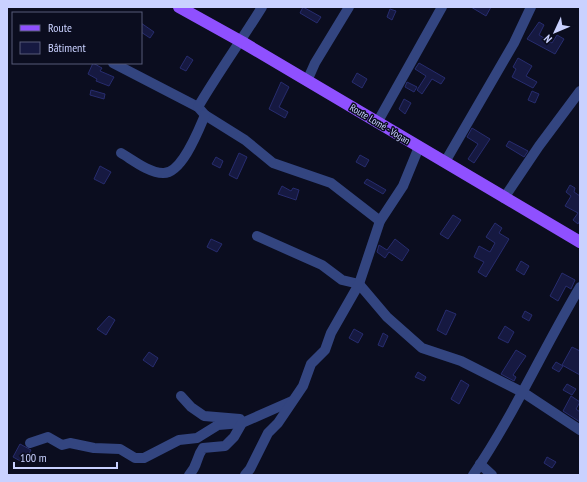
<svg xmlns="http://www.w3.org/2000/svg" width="587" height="482" viewBox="0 0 587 482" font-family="'PT Sans Narrow',sans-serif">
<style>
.building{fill:#161941;stroke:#272c6e}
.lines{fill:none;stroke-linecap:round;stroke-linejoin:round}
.minor{stroke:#334580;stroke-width:10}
.major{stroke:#8f50ff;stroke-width:12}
.labels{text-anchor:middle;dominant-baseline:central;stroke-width:3;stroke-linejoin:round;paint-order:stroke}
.street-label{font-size:10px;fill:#c9d1ff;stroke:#0b0d1f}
</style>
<rect width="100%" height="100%" fill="#0b0d1f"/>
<!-- building -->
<g class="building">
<polygon points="303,7 321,17 317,23 300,13"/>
<polygon points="471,7 491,7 486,16"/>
<polygon points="390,9 396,11 392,20 387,17"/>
<polygon points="539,22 544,25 539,35 552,43 557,35 564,39 555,54 527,39"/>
<polygon points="141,23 154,32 150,38 141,32"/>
<polygon points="187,56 193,60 186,71 180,68"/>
<polygon points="518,58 532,66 526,76 537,82 533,88 512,77 516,69 513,67"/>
<polygon points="93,63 102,68 100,71 114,77 109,86 96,81 97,79 88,74"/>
<polygon points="419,63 445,78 441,84 432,79 422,94 417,90 426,76 415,69"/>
<polygon points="357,73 367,79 362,88 352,82"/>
<polygon points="281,82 289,87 279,107 288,112 285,118 269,109"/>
<polygon points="407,82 417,87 414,92 405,87"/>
<polygon points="91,90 105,94 104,99 90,95"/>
<polygon points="532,91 539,94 535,103 528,100"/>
<polygon points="404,99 411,103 405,114 399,109"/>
<polygon points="472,128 490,139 474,163 468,159 478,144 467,137"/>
<polygon points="509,141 528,151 524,157 506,146"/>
<polygon points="239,153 247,157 237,179 229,175"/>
<polygon points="360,155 369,160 365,167 356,162"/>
<polygon points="216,157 223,161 220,168 212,164"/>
<polygon points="100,166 111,172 104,184 94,179"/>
<polygon points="367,179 386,190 383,194 364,183"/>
<polygon points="570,185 575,188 574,192 580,196 580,220 578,224 573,220 578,213 565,206 571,196 566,192"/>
<polygon points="282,186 291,191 293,188 299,190 296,200 278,194"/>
<polygon points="453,215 461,220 448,239 440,234"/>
<polygon points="495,223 502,228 499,233 509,239 486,277 478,272 484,262 474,257 479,246 490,252 495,243 486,237"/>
<polygon points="211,239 222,244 217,252 207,247"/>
<polygon points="395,239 409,250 402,261 389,252 385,258 377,252 379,245 387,250"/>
<polygon points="521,261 529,266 524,275 516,270"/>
<polygon points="562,273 575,280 571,289 566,286 558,301 550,296"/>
<polygon points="446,310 456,314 446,335 437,330"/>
<polygon points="525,311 532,315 529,321 522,317"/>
<polygon points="109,316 115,320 106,335 97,329"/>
<polygon points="505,326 514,332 508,343 498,338"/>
<polygon points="354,329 363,334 358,343 349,338"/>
<polygon points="383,333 388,336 383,347 378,345"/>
<polygon points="572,347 580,351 580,375 562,365"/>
<polygon points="516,350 526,356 513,375 516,377 514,381 501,374"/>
<polygon points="149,352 158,358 153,367 143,360"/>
<polygon points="556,362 563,366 559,372 552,368"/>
<polygon points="418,372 426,377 424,381 415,377"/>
<polygon points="461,380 469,385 459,404 451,399"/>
<polygon points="567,384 576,389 572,395 563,390"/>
<polygon points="571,396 580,402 576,409 580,412 580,422 563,411"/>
<polygon points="20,444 31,450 24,463 13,457"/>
<polygon points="547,457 556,462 552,468 544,463"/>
</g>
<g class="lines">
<!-- minor -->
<g class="minor">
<polyline points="113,63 198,107 205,115 245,140 273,163 331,183 380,221"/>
<polyline points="307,81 315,63 349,7"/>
<path d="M198,107C218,73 241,41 262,7"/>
<polyline points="377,123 442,7"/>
<path d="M121,153C133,160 149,173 163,173C182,174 199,129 205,115"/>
<polyline points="445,162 514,43 531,7"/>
<polyline points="504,198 539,146 580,91"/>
<polyline points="257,236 322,265 342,280 359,284 387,317 422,348 461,361 524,393 580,430"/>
<polyline points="30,443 48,437 62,445 70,443 94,448 120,449 135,458 144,458 179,440 197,438 218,425 242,423 240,419 204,416 191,407 181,396"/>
<polyline points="480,464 492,475"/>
<path d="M189,475C199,464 195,459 203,448L225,446L234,437L242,423L292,401"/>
<polyline points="245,475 250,469 268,433 278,423 303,386 311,364 325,350 331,333 359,284 380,221 403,186 419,147"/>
<path d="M473,475C514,415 543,349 580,287"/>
</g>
<!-- major -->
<polyline class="major" points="179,7 242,42 580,242"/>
</g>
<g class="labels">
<!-- street labels -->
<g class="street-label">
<text transform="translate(380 124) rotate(31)">Route Lomé - Vogan</text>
</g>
</g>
<!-- border -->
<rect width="587" height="482" fill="none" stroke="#c9d1ff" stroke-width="16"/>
<!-- legend -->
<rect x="12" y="12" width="130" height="52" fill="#0b0d1f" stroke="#575b79"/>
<rect x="20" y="25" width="20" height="6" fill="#8f50ff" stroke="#575b79"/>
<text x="48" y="32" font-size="12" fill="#c9d1ff">Route</text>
<rect x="20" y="42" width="20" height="12" fill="#161941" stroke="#575b79"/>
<text x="48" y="52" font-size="12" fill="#c9d1ff">Bâtiment</text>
<!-- north arrow -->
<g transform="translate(555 32) rotate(226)" stroke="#0b0d1f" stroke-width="3" paint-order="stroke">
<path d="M0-3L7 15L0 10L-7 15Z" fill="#c9d1ff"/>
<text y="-6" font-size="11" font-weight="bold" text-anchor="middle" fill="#c9d1ff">N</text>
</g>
<!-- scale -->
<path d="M14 462v6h103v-6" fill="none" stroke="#c9d1ff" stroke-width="2"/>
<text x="20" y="462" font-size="12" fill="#c9d1ff" stroke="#0b0d1f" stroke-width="3" paint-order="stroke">100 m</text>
</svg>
